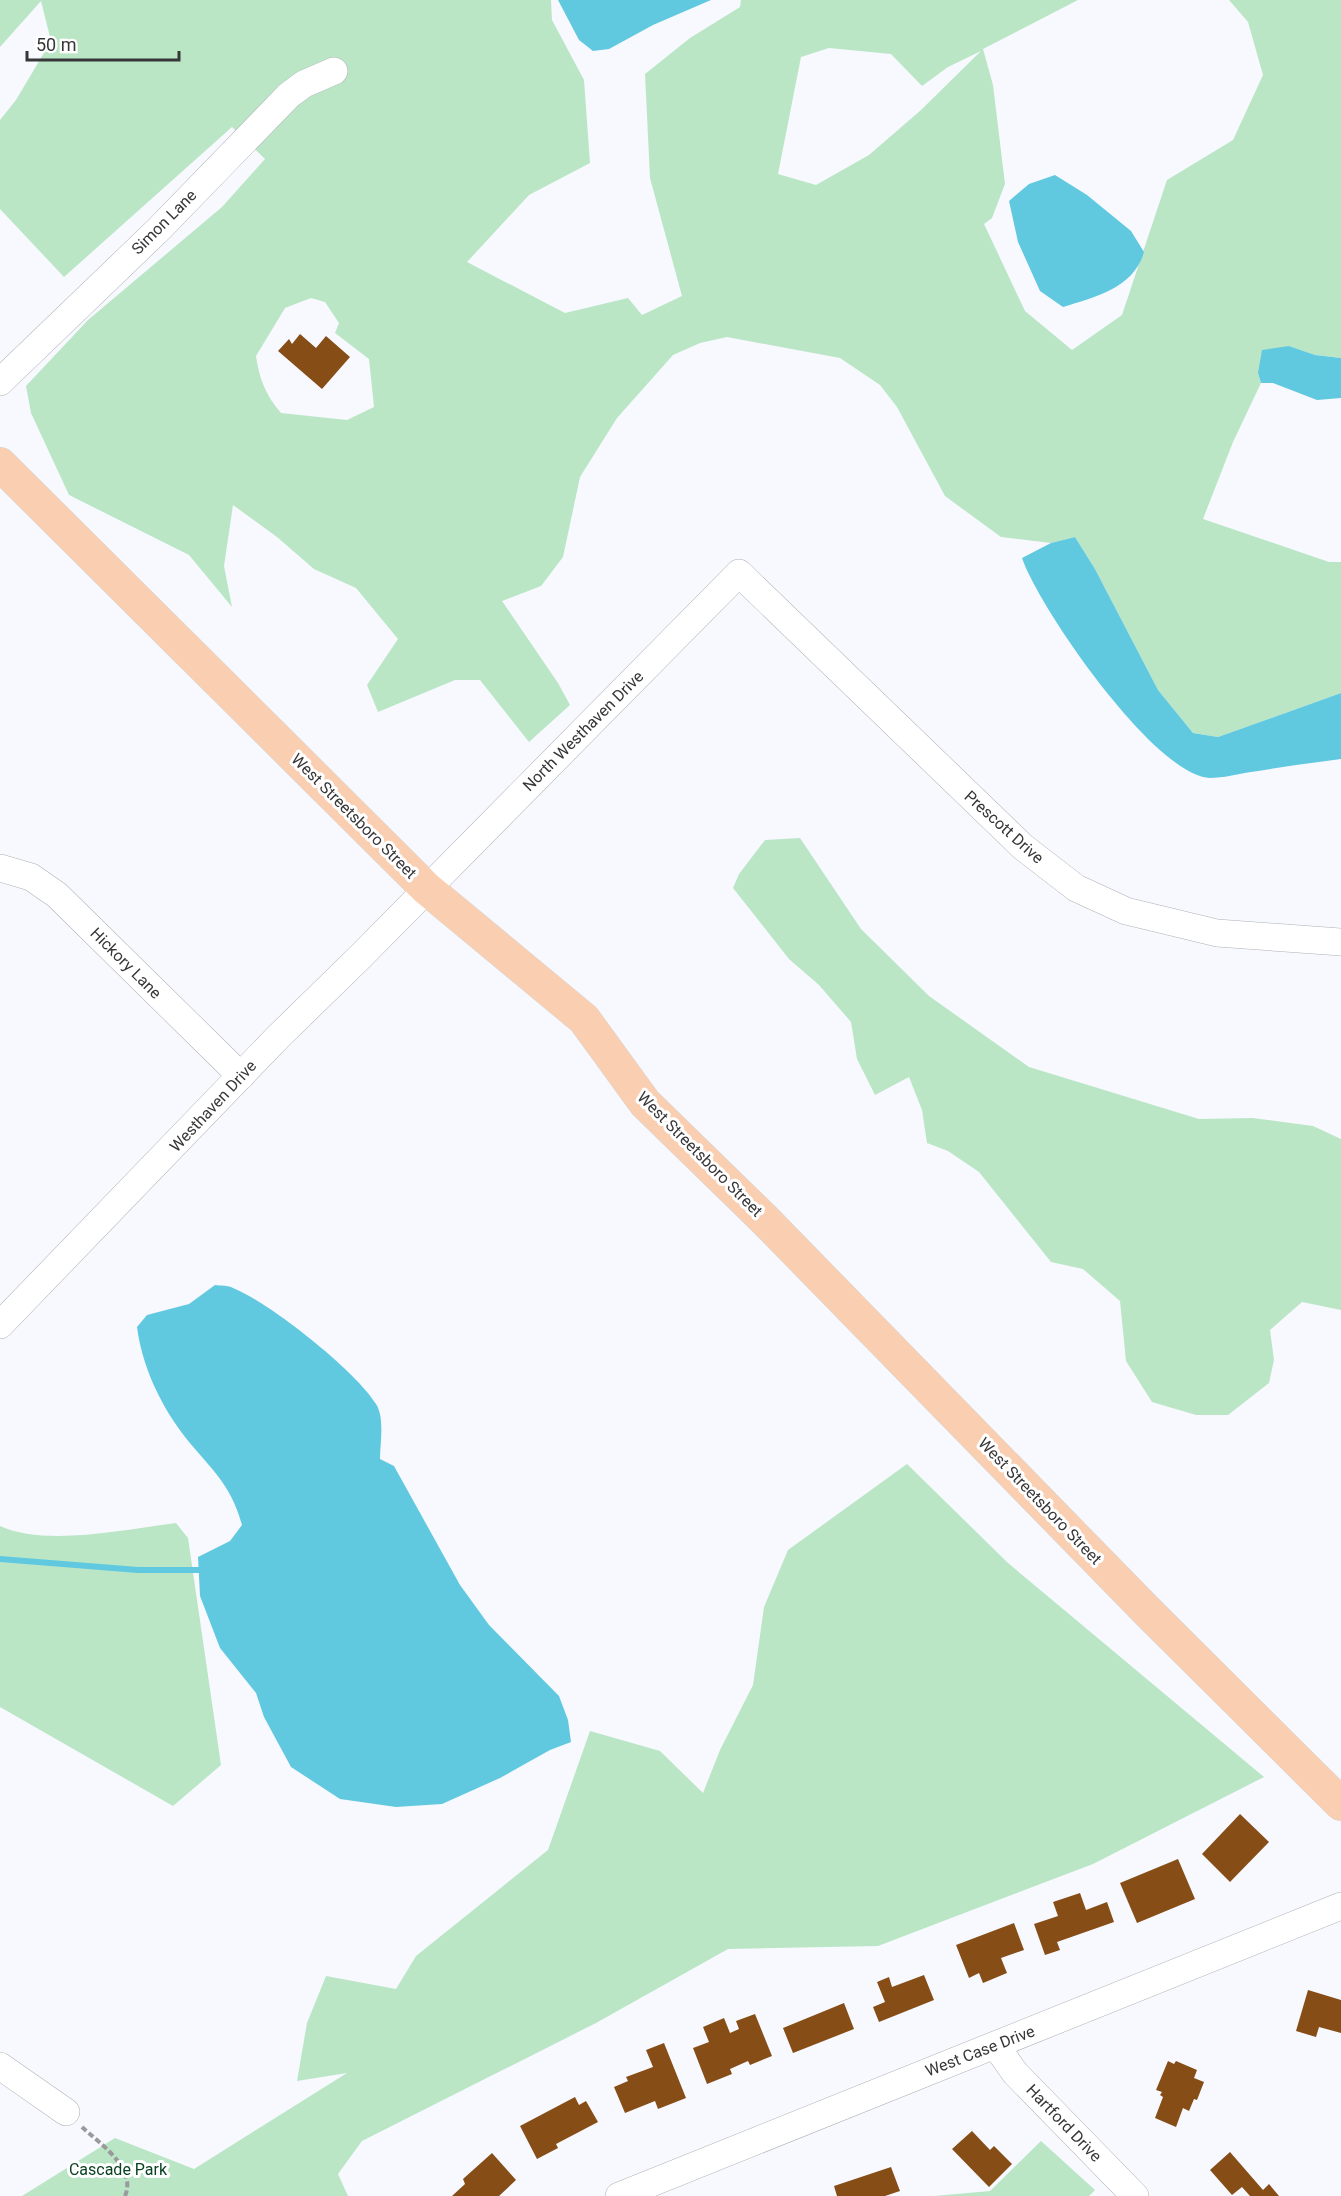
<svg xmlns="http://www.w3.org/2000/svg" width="1341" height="2196" viewBox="0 0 1341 2196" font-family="Roboto,sans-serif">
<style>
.green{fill:#bae6c6;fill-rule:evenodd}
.water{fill:#61c9df}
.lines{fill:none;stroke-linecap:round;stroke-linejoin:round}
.stream{stroke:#61c9df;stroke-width:6}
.building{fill:#864d17}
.minor-casing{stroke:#afb1b5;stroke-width:28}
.major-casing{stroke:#d7d7d7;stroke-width:34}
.path{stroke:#999a9d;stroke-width:4;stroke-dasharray:6 3;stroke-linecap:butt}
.minor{stroke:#fff;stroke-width:27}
.major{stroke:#faceb0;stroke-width:33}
.labels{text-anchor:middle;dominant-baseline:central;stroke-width:6;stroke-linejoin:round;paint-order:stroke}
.street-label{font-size:16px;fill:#373739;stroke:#fff}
.park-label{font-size:16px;fill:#094222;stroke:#fff}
</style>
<rect width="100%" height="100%" fill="#f7f9fe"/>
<!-- green -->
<g class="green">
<path d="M0,0H551L552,20L584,80L590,163L529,195L467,262L565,313L628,298L642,315L682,296L650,178L645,74L690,38L740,7L741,0H1078L983,49L993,85L1005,184L992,218L984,224L1025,311L1072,350L1122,315L1167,180L1233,140L1263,75L1248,22L1229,0H1341V358L1315,355L1289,346L1258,373L1261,383L1233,442L1203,519L1329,562H1341V693L1218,737L1193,733L1158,690L1095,569L1075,537L1051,543L1001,537L945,496L897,407L880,385L840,358L727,337L700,343L673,355L617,418L580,477L563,557L541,586L502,601L558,683L570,705L529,742L480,680H455L378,712L367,685L398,639L356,588L314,569L277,537L233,505L224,566L232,607L189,555L69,495L31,413L26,386L88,320L222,207L265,159L232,127L64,277L0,209V120L16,100L51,41L41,1L0,47ZM829,48L891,54L922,86L948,67L981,51L921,110L869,155L816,185L778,174L801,57ZM311,298L325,302L339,323L335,333L369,359L374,407L347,420L281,413C266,396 259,378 256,356L285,308Z"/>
<polygon points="800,838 861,929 929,996 1029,1067 1199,1119 1253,1118 1313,1126 1341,1139 1341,1310 1302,1302 1270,1330 1274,1360 1269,1383 1228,1415 1196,1415 1152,1402 1126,1361 1120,1301 1083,1269 1051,1262 979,1172 948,1151 927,1143 922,1110 909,1077 875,1095 857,1059 851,1022 819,985 789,959 733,888 739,874 765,840"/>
<polygon points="907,1464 1008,1563 1264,1777 1093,1864 878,1946 728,1949 596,2023 362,2141 338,2174 348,2196 22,2196 115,2138 194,2169 347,2073 297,2081 307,2023 326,1976 396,1989 416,1956 548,1850 590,1731 660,1751 703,1793 720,1750 753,1685 764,1607 788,1550"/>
<path d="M176,1523L188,1538L221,1765L173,1806L0,1707V1526C46,1547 126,1529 176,1523Z"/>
<polygon points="1041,2141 1095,2190 1089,2196 934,2196 990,2191"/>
</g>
<!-- water -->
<g class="water">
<polygon points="558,0 711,0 653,25 609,49 593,51 579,40"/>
<path d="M1055,175L1087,195L1131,231L1144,252C1134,288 1095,297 1063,307L1040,291L1018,242L1009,201L1029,184Z"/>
<polygon points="1289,346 1315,355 1341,358 1341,398 1317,400 1273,383 1261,383 1258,373 1262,350"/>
<path d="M1075,537L1095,569L1158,690L1193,733L1218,737L1341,693V759C1311,763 1281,767 1251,772C1238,774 1223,778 1210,778C1155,776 1039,608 1022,558L1051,543Z"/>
<path d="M215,1285C221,1286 228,1285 233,1288C269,1302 357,1372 376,1404C385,1418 380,1443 380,1459L394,1466L460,1585L489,1625L559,1696L568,1720L571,1742L550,1750L500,1778L442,1804L396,1807L340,1799L291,1767L264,1717L256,1693L220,1648L200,1596L198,1557L230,1541L242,1525C230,1481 208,1467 182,1433C159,1402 142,1365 137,1327L147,1315L189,1304Z"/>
</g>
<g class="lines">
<!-- stream -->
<polyline class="stream" points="0,1559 138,1570 199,1570"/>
</g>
<!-- building -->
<g class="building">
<polygon points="300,334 316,348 326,336 350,357 322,389 278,351 289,339 292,344"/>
<polygon points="1240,1814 1269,1842 1230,1882 1202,1854"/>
<polygon points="1178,1859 1195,1899 1137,1923 1120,1883"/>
<polygon points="1080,1893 1086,1910 1107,1902 1114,1922 1057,1942 1060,1950 1045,1955 1034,1924 1058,1916 1053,1902"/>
<polygon points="1014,1923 1024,1950 1001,1958 1007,1973 983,1983 979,1973 969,1978 956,1945"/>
<polygon points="924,1975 934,2000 879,2022 873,2007 885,2002 877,1982 889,1977 892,1987"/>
<polygon points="1308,1990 1341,2000 1341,2033 1319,2027 1316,2037 1296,2031"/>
<polygon points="844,2003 854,2029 793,2053 783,2028"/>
<polygon points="755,2014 772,2056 750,2065 748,2061 730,2069 732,2074 707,2084 693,2048 709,2042 703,2027 724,2018 730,2033 739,2029 736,2021"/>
<polygon points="664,2043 686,2098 658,2109 655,2101 625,2113 614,2087 628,2081 626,2077 653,2067 646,2050"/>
<polygon points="1168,2061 1174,2064 1176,2061 1197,2070 1194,2078 1204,2082 1197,2100 1194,2099 1189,2111 1183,2108 1176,2127 1155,2118 1163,2097 1160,2095 1162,2092 1156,2090"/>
<polygon points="575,2097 579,2105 586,2101 598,2122 556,2144 558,2148 537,2159 520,2126"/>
<polygon points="972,2131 990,2150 994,2146 1012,2164 989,2187 952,2149"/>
<polygon points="1230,2152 1263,2190 1269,2184 1279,2196 1250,2196 1242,2187 1232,2195 1210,2170"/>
<polygon points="492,2153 516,2180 499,2196 452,2196 465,2184 463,2179"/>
<polygon points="891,2167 900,2191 885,2196 837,2196 834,2186"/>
</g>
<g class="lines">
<!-- minor casing -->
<g class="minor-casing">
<g id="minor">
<polyline points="0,382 159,229 289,95 304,84 334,71"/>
<polyline points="0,868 31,877 57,895 241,1076"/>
<polyline points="0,1325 278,1037 361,956 739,573 1023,847 1076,888 1126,911 1217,933 1341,942"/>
<polyline points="996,2046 1015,2073 1135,2196"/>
<polyline points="0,2066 66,2112"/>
<polyline points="619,2196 1341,1906"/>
</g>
</g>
<!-- major casing -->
<g class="major-casing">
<polyline id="major" points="0,464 426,888 584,1019 645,1103 765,1220 1147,1611 1341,1804"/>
</g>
<!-- path -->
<path class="path" d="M82,2127C99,2143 137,2168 125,2196"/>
<!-- minor -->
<use href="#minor" class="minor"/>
<!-- major -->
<use href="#major" class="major"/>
</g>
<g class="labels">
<!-- street labels -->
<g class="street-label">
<text transform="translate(164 222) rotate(-45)">Simon Lane</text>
<text transform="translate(583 731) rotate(-45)">North Westhaven Drive</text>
<text transform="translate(354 816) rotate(45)">West Streetsboro Street</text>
<text transform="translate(1004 827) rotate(42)">Prescott Drive</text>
<text transform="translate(126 963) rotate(45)">Hickory Lane</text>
<text transform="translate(213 1106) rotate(-47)">Westhaven Drive</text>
<text transform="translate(700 1154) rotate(45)">West Streetsboro Street</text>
<text transform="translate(1040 1501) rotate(46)">West Streetsboro Street</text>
<text transform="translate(980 2051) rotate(-21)">West Case Drive</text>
<text transform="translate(1064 2123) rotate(46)">Hartford Drive</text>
</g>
<!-- park labels -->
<g class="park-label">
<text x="118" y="2169">Cascade Park</text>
</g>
</g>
<!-- scale -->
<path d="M27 51v9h152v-9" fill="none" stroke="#373739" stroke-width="3"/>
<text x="36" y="51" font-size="18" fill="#373739" stroke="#ffffff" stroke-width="4.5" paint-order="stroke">50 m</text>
</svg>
